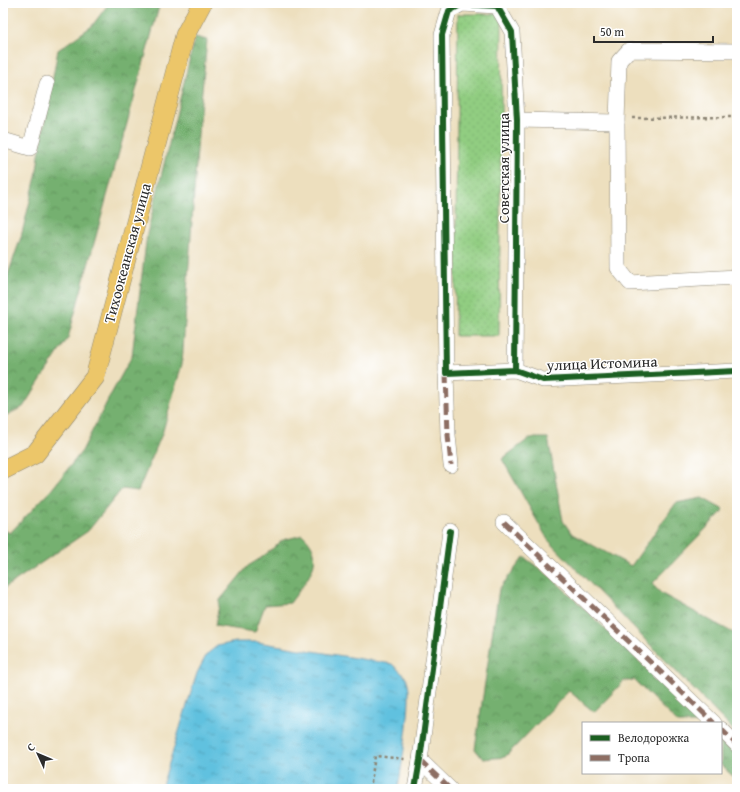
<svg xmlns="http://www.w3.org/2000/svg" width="740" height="792" viewBox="0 0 740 792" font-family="'Gentium Book Plus',serif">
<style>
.forest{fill:url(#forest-crowns);stroke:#506e4d}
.park{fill:url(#park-dots);stroke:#5e7c56}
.water{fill:url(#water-ripples);stroke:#467685}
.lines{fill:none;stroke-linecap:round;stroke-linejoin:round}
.minor-casing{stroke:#8c8574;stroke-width:16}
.major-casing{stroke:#8c8574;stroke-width:20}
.path{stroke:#8c8574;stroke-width:2.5;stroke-dasharray:3 3;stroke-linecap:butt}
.minor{stroke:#fff;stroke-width:15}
.major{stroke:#ecc669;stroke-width:19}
.quiet{stroke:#8d6e63;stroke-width:5;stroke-dasharray:10 5;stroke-linecap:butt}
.cycleway-casing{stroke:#fff;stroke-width:8}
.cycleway{stroke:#1b5e20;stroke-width:6}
.labels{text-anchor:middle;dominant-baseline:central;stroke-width:3;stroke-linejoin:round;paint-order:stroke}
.street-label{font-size:15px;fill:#2b2b2b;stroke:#fff}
</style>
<defs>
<pattern id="forest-crowns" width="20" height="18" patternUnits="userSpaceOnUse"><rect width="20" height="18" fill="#74b06f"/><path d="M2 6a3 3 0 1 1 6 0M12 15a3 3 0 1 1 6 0" fill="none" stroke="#5f8f5b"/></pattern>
<pattern id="park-dots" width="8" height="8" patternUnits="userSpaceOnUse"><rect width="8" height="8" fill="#91cd81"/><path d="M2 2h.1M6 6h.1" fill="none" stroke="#7db070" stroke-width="1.8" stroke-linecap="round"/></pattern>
<pattern id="water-ripples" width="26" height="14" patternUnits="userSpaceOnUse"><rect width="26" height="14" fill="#60c1df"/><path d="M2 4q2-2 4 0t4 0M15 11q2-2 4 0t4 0" fill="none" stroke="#4f9db5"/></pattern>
</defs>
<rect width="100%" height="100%" fill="#fff"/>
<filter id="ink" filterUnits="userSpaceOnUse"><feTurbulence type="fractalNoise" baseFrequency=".025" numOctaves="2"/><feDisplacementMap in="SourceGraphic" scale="8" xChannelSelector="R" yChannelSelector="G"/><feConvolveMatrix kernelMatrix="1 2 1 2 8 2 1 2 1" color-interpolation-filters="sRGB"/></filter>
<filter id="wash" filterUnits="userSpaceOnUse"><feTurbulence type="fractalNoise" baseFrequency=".012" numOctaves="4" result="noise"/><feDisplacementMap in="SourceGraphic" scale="16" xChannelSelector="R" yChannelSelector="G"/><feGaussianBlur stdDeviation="0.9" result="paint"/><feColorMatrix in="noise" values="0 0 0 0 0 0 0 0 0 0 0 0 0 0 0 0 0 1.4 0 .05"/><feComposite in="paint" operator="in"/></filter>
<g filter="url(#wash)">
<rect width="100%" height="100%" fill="#eddfbe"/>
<!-- forest -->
<g class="forest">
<polygon points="109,3 160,3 68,338 23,407 3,417 3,289 21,237 36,177 41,142 58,50 92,26"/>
<polygon points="195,37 207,40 199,121 182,364 162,434 138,491 122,489 88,531 3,589 3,530 10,533 52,489 82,451 110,396 132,356 147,234"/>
<polygon points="530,438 548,438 563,521 572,534 631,566 676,503 702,498 724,510 652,584 662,594 737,635 737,734 548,540 502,459"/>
<path d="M303,535C329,559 305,582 290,603L265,605L255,632L215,626L220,600L248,566L261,558L283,540Z"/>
<polygon points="524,557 552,578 704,723 678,723 634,680 624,681 594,712 569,691 505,757 483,759 475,749 499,589"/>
<polygon points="721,739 737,754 737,780 721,765"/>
</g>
<!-- park -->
<polygon class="park" points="458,14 502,14 499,336 455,336"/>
<!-- water -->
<path class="water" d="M236,642H257L392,664C397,669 404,674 407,680C414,696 401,768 398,789H161L197,673L207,654L217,646Z"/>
</g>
<g filter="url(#ink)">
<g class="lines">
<!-- minor casing -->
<g class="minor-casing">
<g id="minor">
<polyline points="737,51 629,50 619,61 617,122 618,268 630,283 737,277"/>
<polyline points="517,120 617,122"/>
<polyline points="3,140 30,148 47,84"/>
<polyline points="446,373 515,370 543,380 737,371"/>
<polyline points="451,465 448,435 446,373 442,35 449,11 462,4 497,6 512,32 517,120 515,370"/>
<polyline points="504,522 714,723"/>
<polyline points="721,729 737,745"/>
<polyline points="420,760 450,789"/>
<polyline points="415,789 420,760 450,531"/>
</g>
</g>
<!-- major casing -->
<g class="major-casing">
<polyline id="major" points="3,470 35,454 95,377 185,35 202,3"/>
</g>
<!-- path -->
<g class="path">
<polyline points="632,118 737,117"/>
<polyline points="370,789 375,756 405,759"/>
</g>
<!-- minor -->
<use href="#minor" class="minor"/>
<!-- major -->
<use href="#major" class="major"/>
<!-- quiet -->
<g class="quiet">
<polyline points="446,373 448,435 451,465"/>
<polyline points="504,522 714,723"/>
<polyline points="721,729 737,745"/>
<polyline points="420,760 450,789"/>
</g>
<!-- cycleway casing -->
<g class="cycleway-casing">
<g id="cycleway">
<polyline points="515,370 517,120 512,32 497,6 462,4 449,11 442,35 446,373 515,370 543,380 737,371"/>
<polyline points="415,789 420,760 450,531"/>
</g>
</g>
<!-- cycleway -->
<use href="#cycleway" class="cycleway"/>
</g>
</g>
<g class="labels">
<!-- street labels -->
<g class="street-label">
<text transform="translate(503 168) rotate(-90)">Советская улица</text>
<text transform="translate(127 253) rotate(-75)">Тихоокеанская улица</text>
<text transform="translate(602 363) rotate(-2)">улица Истомина</text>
</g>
</g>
<!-- margin -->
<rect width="740" height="792" fill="none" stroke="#fff" stroke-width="16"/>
<!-- legend -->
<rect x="582" y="722" width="140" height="52" fill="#ffffff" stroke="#aaaaaa"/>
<rect x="590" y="735" width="20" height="6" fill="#1b5e20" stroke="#aaaaaa"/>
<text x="618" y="742" font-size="12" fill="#2b2b2b">Велодорожка</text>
<rect x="590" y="755" width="20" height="6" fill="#8d6e63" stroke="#aaaaaa"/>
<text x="618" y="762" font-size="12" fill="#2b2b2b">Тропа</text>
<!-- north arrow -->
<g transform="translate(38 754) rotate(314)" stroke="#ffffff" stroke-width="3" paint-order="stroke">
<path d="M0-3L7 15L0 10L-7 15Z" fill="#2b2b2b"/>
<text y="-6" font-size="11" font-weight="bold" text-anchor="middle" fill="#2b2b2b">С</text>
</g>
<!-- scale -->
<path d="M594 36v6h119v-6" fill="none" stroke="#2b2b2b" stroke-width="2"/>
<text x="600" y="36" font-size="12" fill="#2b2b2b" stroke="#ffffff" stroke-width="3" paint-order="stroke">50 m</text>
</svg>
